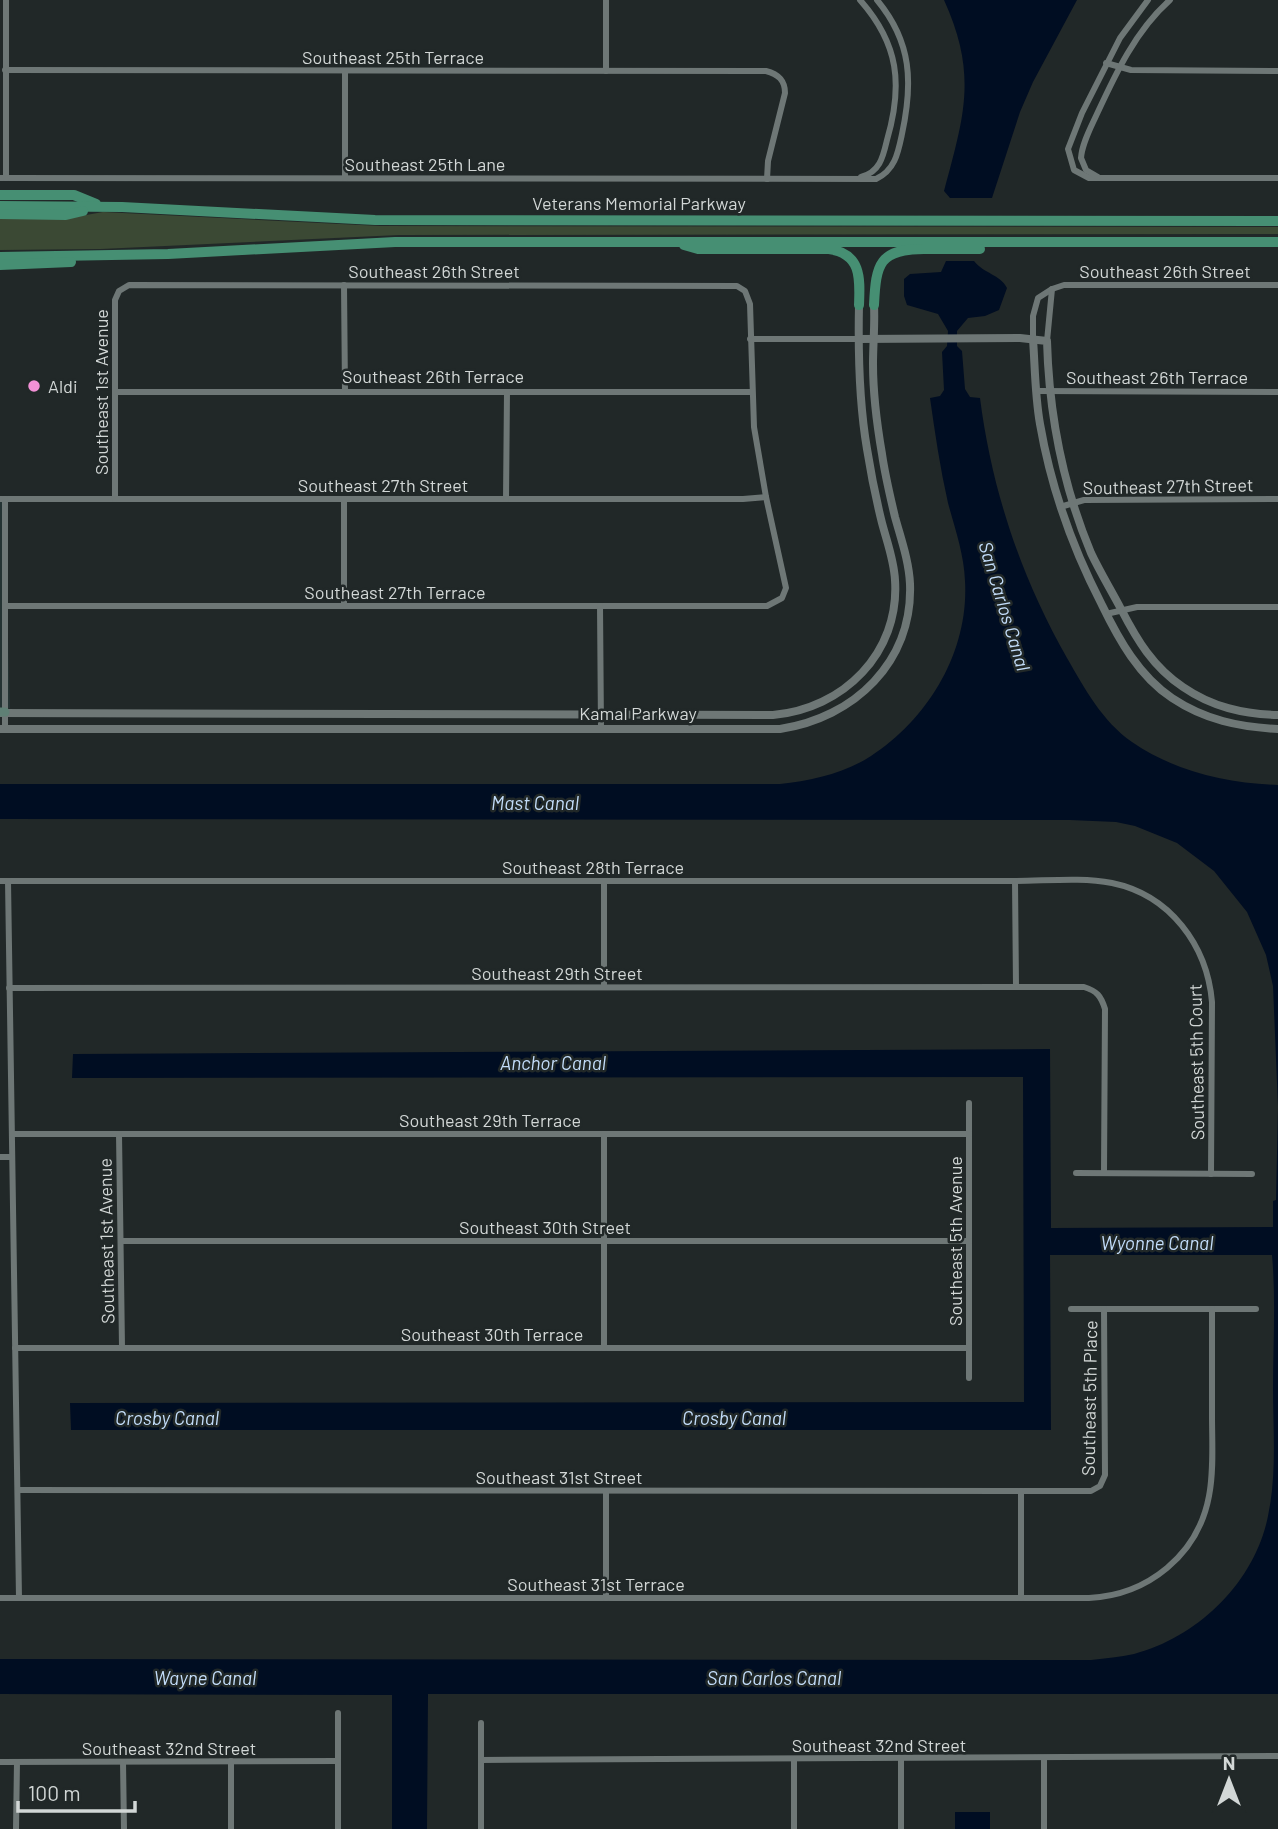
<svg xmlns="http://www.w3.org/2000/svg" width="1278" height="1829" viewBox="0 0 1278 1829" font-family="Barlow,sans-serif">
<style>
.built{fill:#243333}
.green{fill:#3b4934}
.water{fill:#000d22}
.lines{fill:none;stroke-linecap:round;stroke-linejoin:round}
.minor{stroke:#6e7776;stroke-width:6}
.tertiary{stroke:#6e7776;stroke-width:8}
.secondary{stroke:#5f8075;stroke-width:9}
.trunk{stroke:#468f73;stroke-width:10}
.poi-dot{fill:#f391d6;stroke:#212828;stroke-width:2.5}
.labels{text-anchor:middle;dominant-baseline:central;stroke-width:5;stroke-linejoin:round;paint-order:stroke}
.street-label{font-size:18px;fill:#d2d7d6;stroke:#212828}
.poi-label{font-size:18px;fill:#d2d7d6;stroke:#212828;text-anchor:start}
.water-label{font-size:19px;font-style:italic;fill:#c3ddfa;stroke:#212828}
</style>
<rect width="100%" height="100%" fill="#212828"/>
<!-- built -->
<polygon class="built" points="0,497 4,497 10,708 0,708"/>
<!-- green -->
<polygon class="green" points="103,212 380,226 1278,227 1278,234 399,235 101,249 0,250 0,219 64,219"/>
<!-- water -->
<g class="water">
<path d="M944,0H1077L1033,82L1020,112L992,198H950L944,191C964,116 978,75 944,0Z"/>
<path d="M946,261H974C984,274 1000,274 1007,288L999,310L985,316L968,318L957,331V346L962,351L965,389L970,397L980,398C992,491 1021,577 1067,658C1085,689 1102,721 1132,742C1176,772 1226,783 1278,785V1694H428L427,1829H392V1695L0,1694V1659L1091,1660C1106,1658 1120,1657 1134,1654C1198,1637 1255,1582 1268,1516C1277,1474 1273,1430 1273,1388C1273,1345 1276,1299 1272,1255H1050L1051,1430H71L70,1403L1024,1402L1023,1077L72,1078L73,1054L1050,1049L1051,1228L1273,1227V1201L1276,1200L1278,1107L1273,986L1266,955L1247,912L1214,871L1177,843L1135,826L1116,822L1070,820L0,819V784H780C811,781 845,773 871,756C929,718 969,651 965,581C964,554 955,529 948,503C940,468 935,433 930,398L940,396L944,390L942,352L947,346L948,331L938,314L907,305L904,296V279L910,274L941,272Z"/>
<rect x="955" y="1812" width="35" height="17"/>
</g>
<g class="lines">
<!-- minor -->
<g class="minor">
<path d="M860,0C899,44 903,85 887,140C883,157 880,172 861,177"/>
<polyline points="1148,0 1120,38 1082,113 1068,149 1074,170 1089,178 1278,178"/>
<polyline points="1106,63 1131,70 1278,71"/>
<path d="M5,70L766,71C778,74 785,80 785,93L768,161L767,179"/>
<polyline points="606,71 606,0"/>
<path d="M1098,177L1086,170L1081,158C1082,144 1090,129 1096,116C1115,75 1135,31 1170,0"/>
<path d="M0,178L876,179C895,170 898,153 902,134C913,83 912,42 877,0"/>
<polyline points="6,178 6,0"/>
<polyline points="345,178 345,71"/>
<polyline points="344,285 345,392"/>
<polyline points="750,339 858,339"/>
<polyline points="1033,339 1033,316 1038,298 1052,289 1064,285 1278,285"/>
<polyline points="1047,341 1052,289"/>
<polyline points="1037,391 1278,392"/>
<polyline points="115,392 751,392"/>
<polyline points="0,499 743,499 766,497"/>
<polyline points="344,499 344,606"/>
<polyline points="506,499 507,392"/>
<polyline points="1060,507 1084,500 1278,499"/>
<polyline points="5,606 767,606 782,598 786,588 766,497 754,427 750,304 745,291 737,286 129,285 119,291 115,300 115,499"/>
<polyline points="600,606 601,729"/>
<polyline points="1106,614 1137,607 1278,607"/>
<polyline points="5,729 5,499"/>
<path d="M0,881H1015C1046,881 1081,877 1112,883C1170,895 1207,945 1212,1002L1211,1174"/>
<polyline points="8,881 19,1598"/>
<polyline points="604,881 604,987"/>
<polyline points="1015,881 1016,987"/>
<path d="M9,988L1084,987C1097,991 1101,996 1105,1009L1104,1173"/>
<polyline points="969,1103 969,1378"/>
<polyline points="12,1134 969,1134"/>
<polyline points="119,1134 122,1347"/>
<polyline points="0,1157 12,1157"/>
<polyline points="1076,1173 1252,1174"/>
<polyline points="121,1241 969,1241"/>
<polyline points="1071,1309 1256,1309"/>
<polyline points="15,1348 969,1348"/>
<polyline points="604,1348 604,1134"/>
<polyline points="18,1490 1091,1491 1100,1486 1105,1475 1104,1309"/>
<path d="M0,1598H1089C1148,1595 1198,1555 1209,1496C1214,1470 1212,1442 1212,1416C1212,1380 1212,1345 1212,1309"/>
<polyline points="606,1598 606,1491"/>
<polyline points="1021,1598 1021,1491"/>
<polyline points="338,1713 338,1829"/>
<polyline points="481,1723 481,1829"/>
<polyline points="1044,1758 1044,1829"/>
<polyline points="901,1759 901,1829"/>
<polyline points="481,1760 1278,1756"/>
<polyline points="0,1762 338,1761"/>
<polyline points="123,1762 124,1829"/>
<polyline points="16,1829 17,1762"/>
<polyline points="231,1829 231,1761"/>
<polyline points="794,1829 794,1759"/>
</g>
<!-- tertiary -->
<g class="tertiary">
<path d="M858,339L1020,338L1047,341C1049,413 1063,486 1091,553C1100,572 1111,590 1121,609C1137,640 1153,667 1183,687C1212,707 1243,714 1278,715"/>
<path d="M1033,339C1035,367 1035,396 1040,424C1051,488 1072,547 1102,605C1119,640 1139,676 1172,698C1205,720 1239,727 1278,729"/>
<path d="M0,713L773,715C843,709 900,653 895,580C894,560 887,542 882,523C876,499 871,474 867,449C859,402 858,353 859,305"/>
<path d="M0,729H780C854,718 913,662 910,584C909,561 901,539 895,517C890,496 885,475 882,454C877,425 873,394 873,364C873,344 875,325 874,305"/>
</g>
<!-- secondary -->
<polyline class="secondary" points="0,712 5,712"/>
<!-- trunk -->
<g class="trunk">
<polyline points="0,195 74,195 96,204"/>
<polyline points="0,206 122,207 375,220 1278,221"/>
<polyline points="0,214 66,215 83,211"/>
<path d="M684,245L698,249H829C862,254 860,279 859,305"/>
<polyline points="0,257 168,254 395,242 1278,242"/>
<polyline points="0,265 71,262"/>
<path d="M874,305C876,264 879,249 924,249C942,249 961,249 980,249"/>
</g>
</g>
<!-- markers -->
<circle class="poi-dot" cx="34" cy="386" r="7"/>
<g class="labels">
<!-- street labels -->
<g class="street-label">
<text x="393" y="57">Southeast 25th Terrace</text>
<text x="425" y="164">Southeast 25th Lane</text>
<text x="639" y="203">Veterans Memorial Parkway</text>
<text x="434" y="271">Southeast 26th Street</text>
<text x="1165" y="271">Southeast 26th Street</text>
<text x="433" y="376">Southeast 26th Terrace</text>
<text x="1157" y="377">Southeast 26th Terrace</text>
<text transform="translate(101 392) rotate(-90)">Southeast 1st Avenue</text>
<text x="383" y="485">Southeast 27th Street</text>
<text transform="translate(1168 486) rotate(-1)">Southeast 27th Street</text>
<text x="395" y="592">Southeast 27th Terrace</text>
<text x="638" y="713">Kamal Parkway</text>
<text x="593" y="867">Southeast 28th Terrace</text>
<text x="557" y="973">Southeast 29th Street</text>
<text transform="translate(1196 1062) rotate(-91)">Southeast 5th Court</text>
<text x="490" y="1120">Southeast 29th Terrace</text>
<text x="545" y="1227">Southeast 30th Street</text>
<text transform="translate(106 1241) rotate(-91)">Southeast 1st Avenue</text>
<text transform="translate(955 1241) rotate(-90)">Southeast 5th Avenue</text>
<text x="492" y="1334">Southeast 30th Terrace</text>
<text transform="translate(1089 1398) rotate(-89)">Southeast 5th Place</text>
<text x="559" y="1477">Southeast 31st Street</text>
<text x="596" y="1584">Southeast 31st Terrace</text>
<text x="879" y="1745">Southeast 32nd Street</text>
<text x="169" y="1748">Southeast 32nd Street</text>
</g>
<!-- poi labels -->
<g class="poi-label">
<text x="48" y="386">Aldi</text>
</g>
<!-- water labels -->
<g class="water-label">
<text transform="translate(1005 606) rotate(73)">San Carlos Canal</text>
<text x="535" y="802">Mast Canal</text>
<text x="553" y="1062">Anchor Canal</text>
<text x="1157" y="1242">Wyonne Canal</text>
<text x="167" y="1417">Crosby Canal</text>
<text x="734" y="1417">Crosby Canal</text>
<text x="205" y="1677">Wayne Canal</text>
<text x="774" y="1677">San Carlos Canal</text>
</g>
</g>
<!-- north arrow -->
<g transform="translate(1229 1780)" stroke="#212828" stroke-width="5" paint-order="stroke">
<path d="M0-5L12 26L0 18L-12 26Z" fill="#d2d7d6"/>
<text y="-10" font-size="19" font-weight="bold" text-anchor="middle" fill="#d2d7d6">N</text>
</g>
<!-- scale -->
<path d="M18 1801v10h117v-10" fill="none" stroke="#d2d7d6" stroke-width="3.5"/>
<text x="28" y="1801" font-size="21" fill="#d2d7d6" stroke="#212828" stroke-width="5" paint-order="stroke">100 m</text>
</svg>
